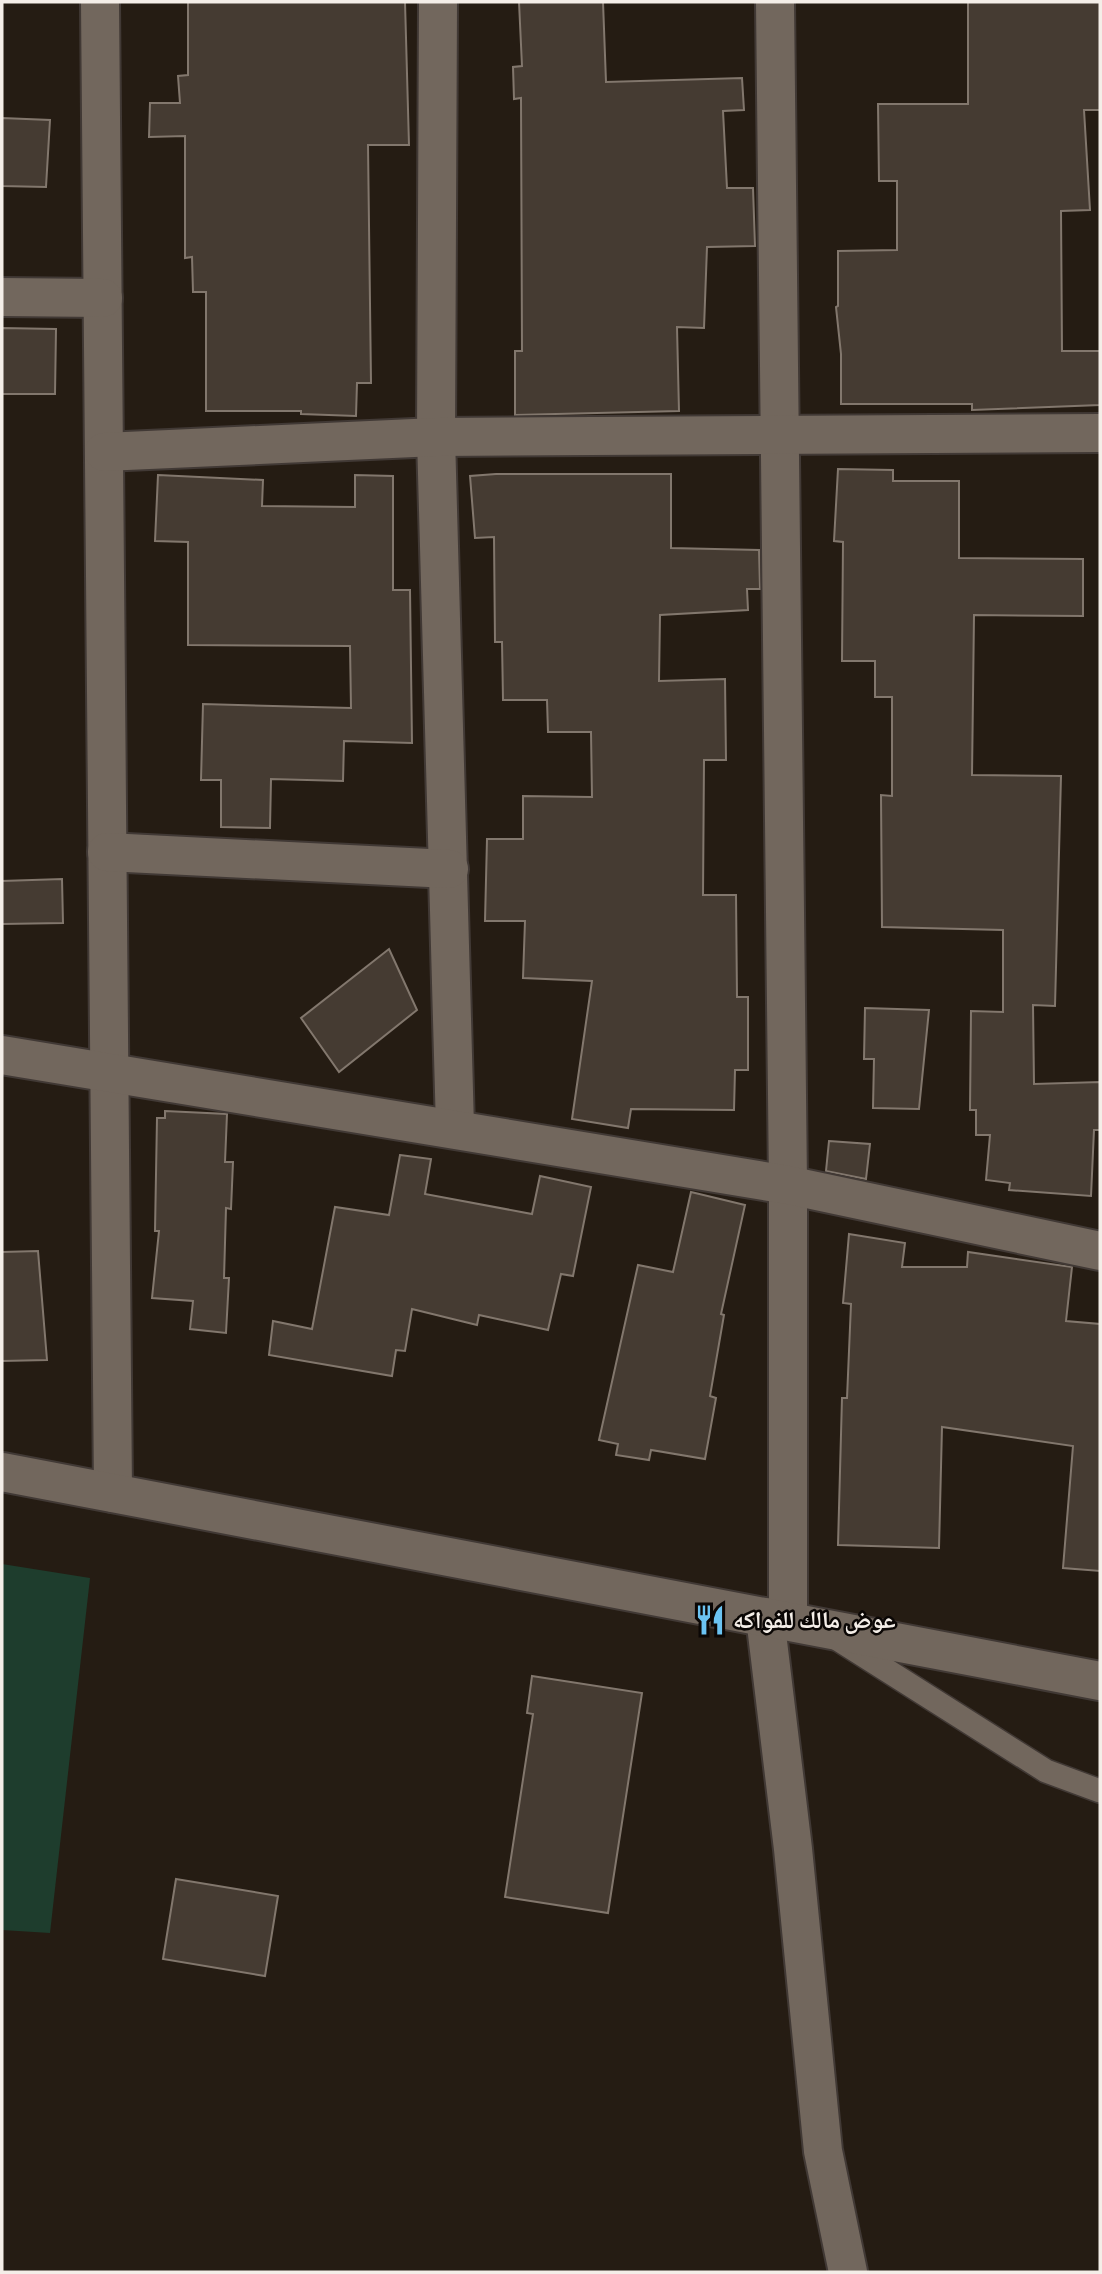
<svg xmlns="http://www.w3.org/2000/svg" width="1102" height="2274" viewBox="0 0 1102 2274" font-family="Bitter,'Noto Naskh Arabic',serif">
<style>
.green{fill:#1e3d2d}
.building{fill:#453b32;stroke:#82776d;stroke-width:2}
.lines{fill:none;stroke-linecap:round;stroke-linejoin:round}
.service-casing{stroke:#413935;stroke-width:26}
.minor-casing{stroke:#413935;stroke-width:42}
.tertiary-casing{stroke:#413935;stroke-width:42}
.service{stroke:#72675d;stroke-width:23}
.minor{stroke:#72675d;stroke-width:38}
.tertiary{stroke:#72675d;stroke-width:38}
.labels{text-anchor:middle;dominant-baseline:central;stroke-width:5;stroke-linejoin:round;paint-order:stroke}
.poi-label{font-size:24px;font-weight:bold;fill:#f4eee8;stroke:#0b0705;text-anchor:start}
</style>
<rect width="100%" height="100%" fill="#251c13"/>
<!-- green -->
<polygon class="green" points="2,1564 90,1578 50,1933 2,1930"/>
<!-- building -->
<g class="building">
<polygon points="188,2 405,2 409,145 368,145 371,383 357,383 356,416 301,414 301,411 206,411 206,292 193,292 192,257 185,258 185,136 149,137 150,103 180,103 178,76 188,75"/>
<polygon points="519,2 603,2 606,82 742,78 744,110 723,111 727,188 753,188 755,246 707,247 704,328 677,327 679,411 515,415 515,351 522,351 521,98 514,99 513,67 522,66"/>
<polygon points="968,2 1100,2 1100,110 1084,110 1090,210 1061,211 1062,351 1100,351 1100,405 972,410 972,404 841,404 841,354 836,307 838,306 838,251 897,250 897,181 879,181 878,104 968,104"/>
<polygon points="2,118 50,120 46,187 2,186"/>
<polygon points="2,328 56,329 55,394 2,394"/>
<polygon points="838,469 893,470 893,481 959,481 959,558 1083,559 1083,616 974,615 972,775 1061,776 1055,1006 1033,1005 1034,1084 1100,1082 1100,1130 1094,1130 1091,1196 1009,1190 1010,1183 986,1180 990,1135 976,1135 976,1110 970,1110 971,1011 1003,1012 1003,930 882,927 881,795 892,796 892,697 875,697 875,661 842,661 843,542 834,541"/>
<polygon points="496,474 671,474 671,548 759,550 760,589 747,589 748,610 660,615 659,681 725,679 726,760 704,760 703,895 736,895 737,997 748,997 748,1070 735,1070 734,1110 631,1109 628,1128 572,1119 592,981 523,978 525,921 485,921 487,839 523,839 523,796 592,797 591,732 548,732 547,700 503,700 502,642 495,642 494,537 475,538 470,476"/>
<polygon points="158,475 263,480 262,506 355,507 355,475 393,476 393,590 410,590 412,743 344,741 343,781 271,779 270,828 221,827 221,780 201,780 203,704 351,708 350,646 188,645 188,542 155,541"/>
<polygon points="62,879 63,923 2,924 2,881"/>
<polygon points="389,949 417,1010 339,1072 301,1018"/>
<polygon points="865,1008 929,1010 919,1109 873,1108 874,1059 864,1059"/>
<polygon points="165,1111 227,1114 225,1162 233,1162 231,1209 226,1208 224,1278 229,1278 226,1333 190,1329 193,1301 152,1298 159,1231 155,1231 157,1118 165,1118"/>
<polygon points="829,1141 870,1144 866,1179 826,1171"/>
<polygon points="400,1155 431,1159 425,1194 532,1214 540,1176 591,1187 573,1276 561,1274 548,1330 479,1315 477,1325 412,1309 405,1351 396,1350 392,1376 269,1355 273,1321 312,1329 335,1207 389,1215"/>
<polygon points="691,1192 745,1205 721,1314 724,1315 710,1396 716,1398 705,1459 651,1450 649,1460 616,1455 618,1444 599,1440 638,1265 673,1272"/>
<polygon points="849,1234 905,1243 902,1267 967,1267 968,1252 1072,1267 1066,1321 1100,1324 1100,1571 1063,1568 1073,1446 942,1427 939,1548 838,1545 842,1398 847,1398 851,1304 843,1303"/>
<polygon points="38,1251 47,1360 2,1361 2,1252"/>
<polygon points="532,1676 642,1693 608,1913 505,1897 533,1714 527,1713"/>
<polygon points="176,1879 278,1896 265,1976 163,1959"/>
</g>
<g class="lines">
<!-- service casing -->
<g class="service-casing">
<polyline id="service" points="839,1640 1046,1771 1100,1791"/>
</g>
<!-- minor casing -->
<g class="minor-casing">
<g id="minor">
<polyline points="100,2 113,1493"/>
<polyline points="438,2 436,437 455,1128"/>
<polyline points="775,2 788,1185 788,1621"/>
<polyline points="2,297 103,298"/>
<polyline points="104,452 436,437 1100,433"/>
<polyline points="107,852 449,869"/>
<polyline points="2,1055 788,1185 1100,1251"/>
<polyline points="765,1617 793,1849 823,2151 848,2272"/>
</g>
</g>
<!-- tertiary casing -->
<g class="tertiary-casing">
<polyline id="tertiary" points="2,1472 1100,1681"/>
</g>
<!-- service -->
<use href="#service" class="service"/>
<!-- minor -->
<use href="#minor" class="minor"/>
<!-- tertiary -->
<use href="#tertiary" class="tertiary"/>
</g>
<!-- icons -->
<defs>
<g id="restaurant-bare" transform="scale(2.415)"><path d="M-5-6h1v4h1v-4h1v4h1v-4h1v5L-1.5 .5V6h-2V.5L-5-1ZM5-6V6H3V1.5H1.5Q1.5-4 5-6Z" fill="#6bc3f2" stroke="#0b0705" stroke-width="2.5" paint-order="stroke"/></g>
</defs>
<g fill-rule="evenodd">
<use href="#restaurant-bare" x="710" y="1620"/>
</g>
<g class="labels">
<!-- poi labels -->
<g class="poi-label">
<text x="733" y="1620">عوض مالك للفواكه</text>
</g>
</g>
<!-- border -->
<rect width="1102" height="2274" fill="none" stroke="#f4eee8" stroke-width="7"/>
</svg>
